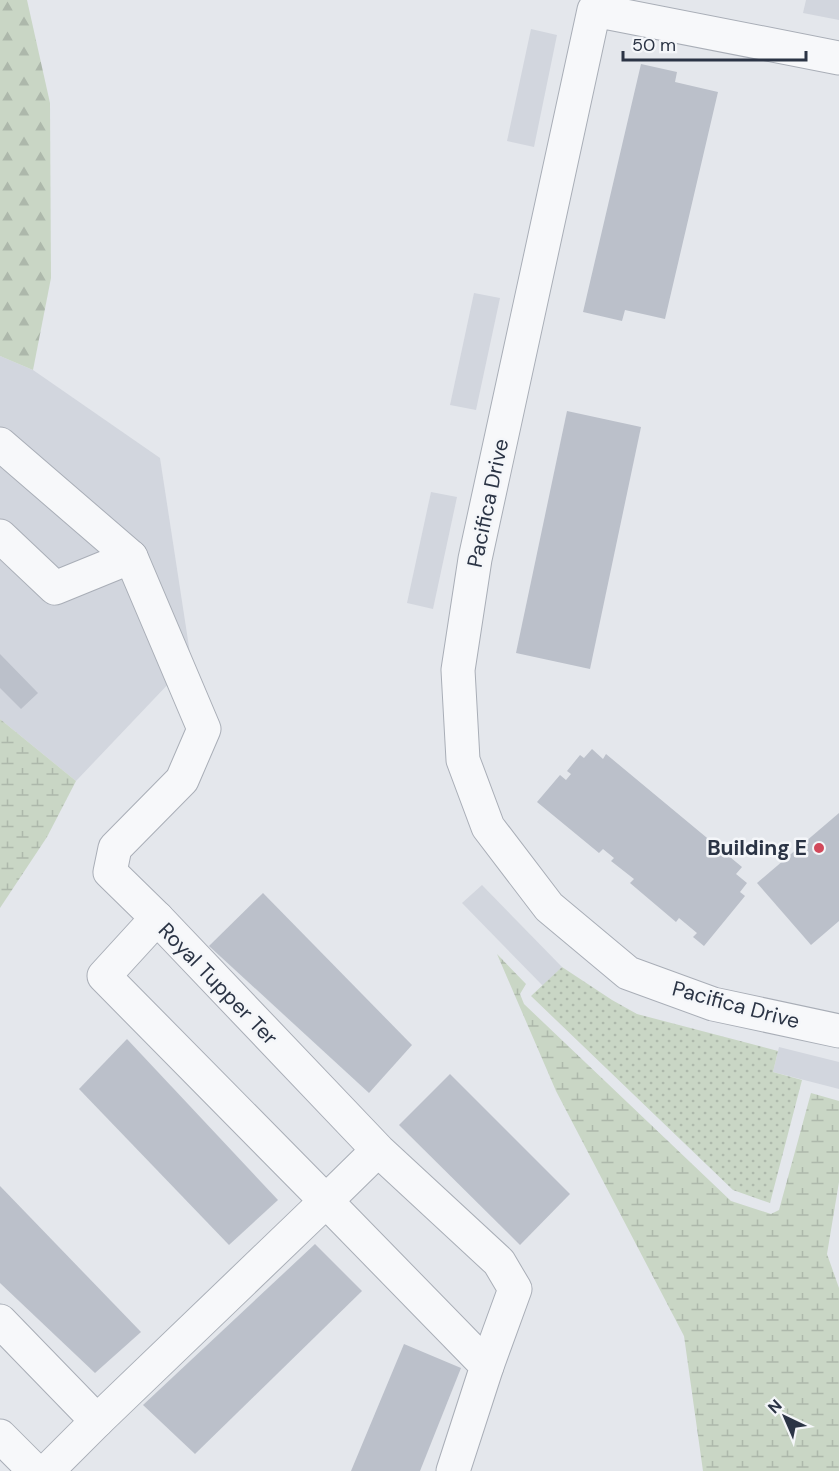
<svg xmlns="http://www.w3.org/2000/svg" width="839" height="1471" viewBox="0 0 839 1471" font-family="'DM Sans',sans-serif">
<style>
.built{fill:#d2d6de}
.forest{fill:url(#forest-firs)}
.wetland{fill:url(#wetland-marsh)}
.park{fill:url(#park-dots)}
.building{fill:#bbc0ca}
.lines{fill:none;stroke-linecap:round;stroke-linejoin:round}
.minor-casing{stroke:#a9aeb7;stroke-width:35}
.minor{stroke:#f7f8fa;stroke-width:33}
.poi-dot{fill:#d1495b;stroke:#f4f6f9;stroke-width:2}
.labels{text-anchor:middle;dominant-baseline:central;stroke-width:5;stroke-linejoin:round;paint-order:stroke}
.street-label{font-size:21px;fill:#2b3445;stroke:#f4f6f9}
.poi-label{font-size:21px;font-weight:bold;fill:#2b3445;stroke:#f4f6f9;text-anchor:end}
</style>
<defs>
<pattern id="forest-firs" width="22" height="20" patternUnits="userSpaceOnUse" patternTransform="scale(1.5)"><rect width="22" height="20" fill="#c9d6c5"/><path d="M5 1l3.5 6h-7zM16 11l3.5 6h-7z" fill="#adb8ab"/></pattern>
<pattern id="wetland-marsh" width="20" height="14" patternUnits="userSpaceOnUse" patternTransform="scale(1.5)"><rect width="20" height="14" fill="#c9d6c5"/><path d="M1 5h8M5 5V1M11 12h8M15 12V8" fill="none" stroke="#adb8ab"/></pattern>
<pattern id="park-dots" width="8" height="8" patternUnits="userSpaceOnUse" patternTransform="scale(1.5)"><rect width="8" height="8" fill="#c9d6c5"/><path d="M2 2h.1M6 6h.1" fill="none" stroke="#adb8ab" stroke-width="1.8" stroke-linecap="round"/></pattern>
</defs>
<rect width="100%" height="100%" fill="#e4e7ec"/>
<!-- built -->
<g class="built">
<polygon points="806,0 839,0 839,20 803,13"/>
<polygon points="531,29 557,35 534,147 507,141"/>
<polygon points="474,293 500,298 476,410 450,405"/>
<polygon points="0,356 33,370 160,458 191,660 76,781 0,719"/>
<polygon points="431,492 457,497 433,609 407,603"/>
<polygon points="482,885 562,967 543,986 462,903"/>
<polygon points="779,1047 839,1062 839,1089 773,1072"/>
</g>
<!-- forest -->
<polygon class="forest" points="0,0 27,0 50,103 51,278 33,370 0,356"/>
<!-- wetland -->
<g class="wetland">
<polygon points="0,719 76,781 47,837 0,908"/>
<polygon points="497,954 526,984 520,994 524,1004 731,1201 771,1214 779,1210 811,1093 839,1101 839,1182 827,1254 839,1288 839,1471 703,1471 684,1336 556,1091"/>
</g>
<!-- park -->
<polygon class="park" points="562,967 612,1000 637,1014 778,1051 773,1072 802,1080 770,1203 733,1190 531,996"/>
<!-- building -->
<g class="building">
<polygon points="641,64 677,72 675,82 718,92 665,319 625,310 622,321 583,312"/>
<polygon points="567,411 641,427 590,669 516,653"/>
<polygon points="0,654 38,693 21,709 0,688"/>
<polygon points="592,749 603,759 606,754 742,867 736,874 747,883 740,892 745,896 704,946 693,937 697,933 679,918 676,922 630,883 634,879 611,861 614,858 603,849 599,853 537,802 560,775 566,780 571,774 567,771 580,755 584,758"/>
<polygon points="839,813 839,921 811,945 757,883"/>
<polygon points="263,893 412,1045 369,1093 209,946"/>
<polygon points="127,1039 278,1200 229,1245 79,1089"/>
<polygon points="450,1074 570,1194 520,1245 399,1125"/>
<polygon points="0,1186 141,1332 95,1373 0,1283"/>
<polygon points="315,1244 362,1291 195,1454 143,1405"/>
<polygon points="404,1344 461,1368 420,1471 351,1471"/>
</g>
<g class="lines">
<!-- minor casing -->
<g class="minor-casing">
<g id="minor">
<polyline points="839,58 594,10 475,559 458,670 463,760 488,827 549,907 628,973 713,1004 839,1031"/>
<polyline points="0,444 131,557 204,729 182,780 115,848 110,872 157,918"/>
<polyline points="0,536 55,588 131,557"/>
<polyline points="378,1150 157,918 104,976 326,1201 378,1150 499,1262 515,1289 487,1366"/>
<polyline points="0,1321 97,1421 47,1471"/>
<polyline points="97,1421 326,1201 487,1366 453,1471"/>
<polyline points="0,1436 35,1471"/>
</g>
</g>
<!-- minor -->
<use href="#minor" class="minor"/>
</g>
<!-- markers -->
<circle class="poi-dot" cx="819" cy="848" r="6"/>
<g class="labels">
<!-- street labels -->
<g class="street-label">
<text transform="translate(488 503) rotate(-78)">Pacifica Drive</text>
<text transform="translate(218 984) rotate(46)">Royal Tupper Ter</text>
<text transform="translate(736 1005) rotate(15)">Pacifica Drive</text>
</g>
<!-- poi labels -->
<g class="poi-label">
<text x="807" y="848">Building E</text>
</g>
</g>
<!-- north arrow -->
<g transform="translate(785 1417) rotate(316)" stroke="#f4f6f9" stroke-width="4.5" paint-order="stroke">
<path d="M0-4.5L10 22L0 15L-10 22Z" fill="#2b3445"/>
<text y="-9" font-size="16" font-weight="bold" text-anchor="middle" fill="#2b3445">N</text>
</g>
<!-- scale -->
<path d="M623 51v9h183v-9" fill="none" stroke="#2b3445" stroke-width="3"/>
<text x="632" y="51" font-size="18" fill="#2b3445" stroke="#f4f6f9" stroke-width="4.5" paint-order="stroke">50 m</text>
</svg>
